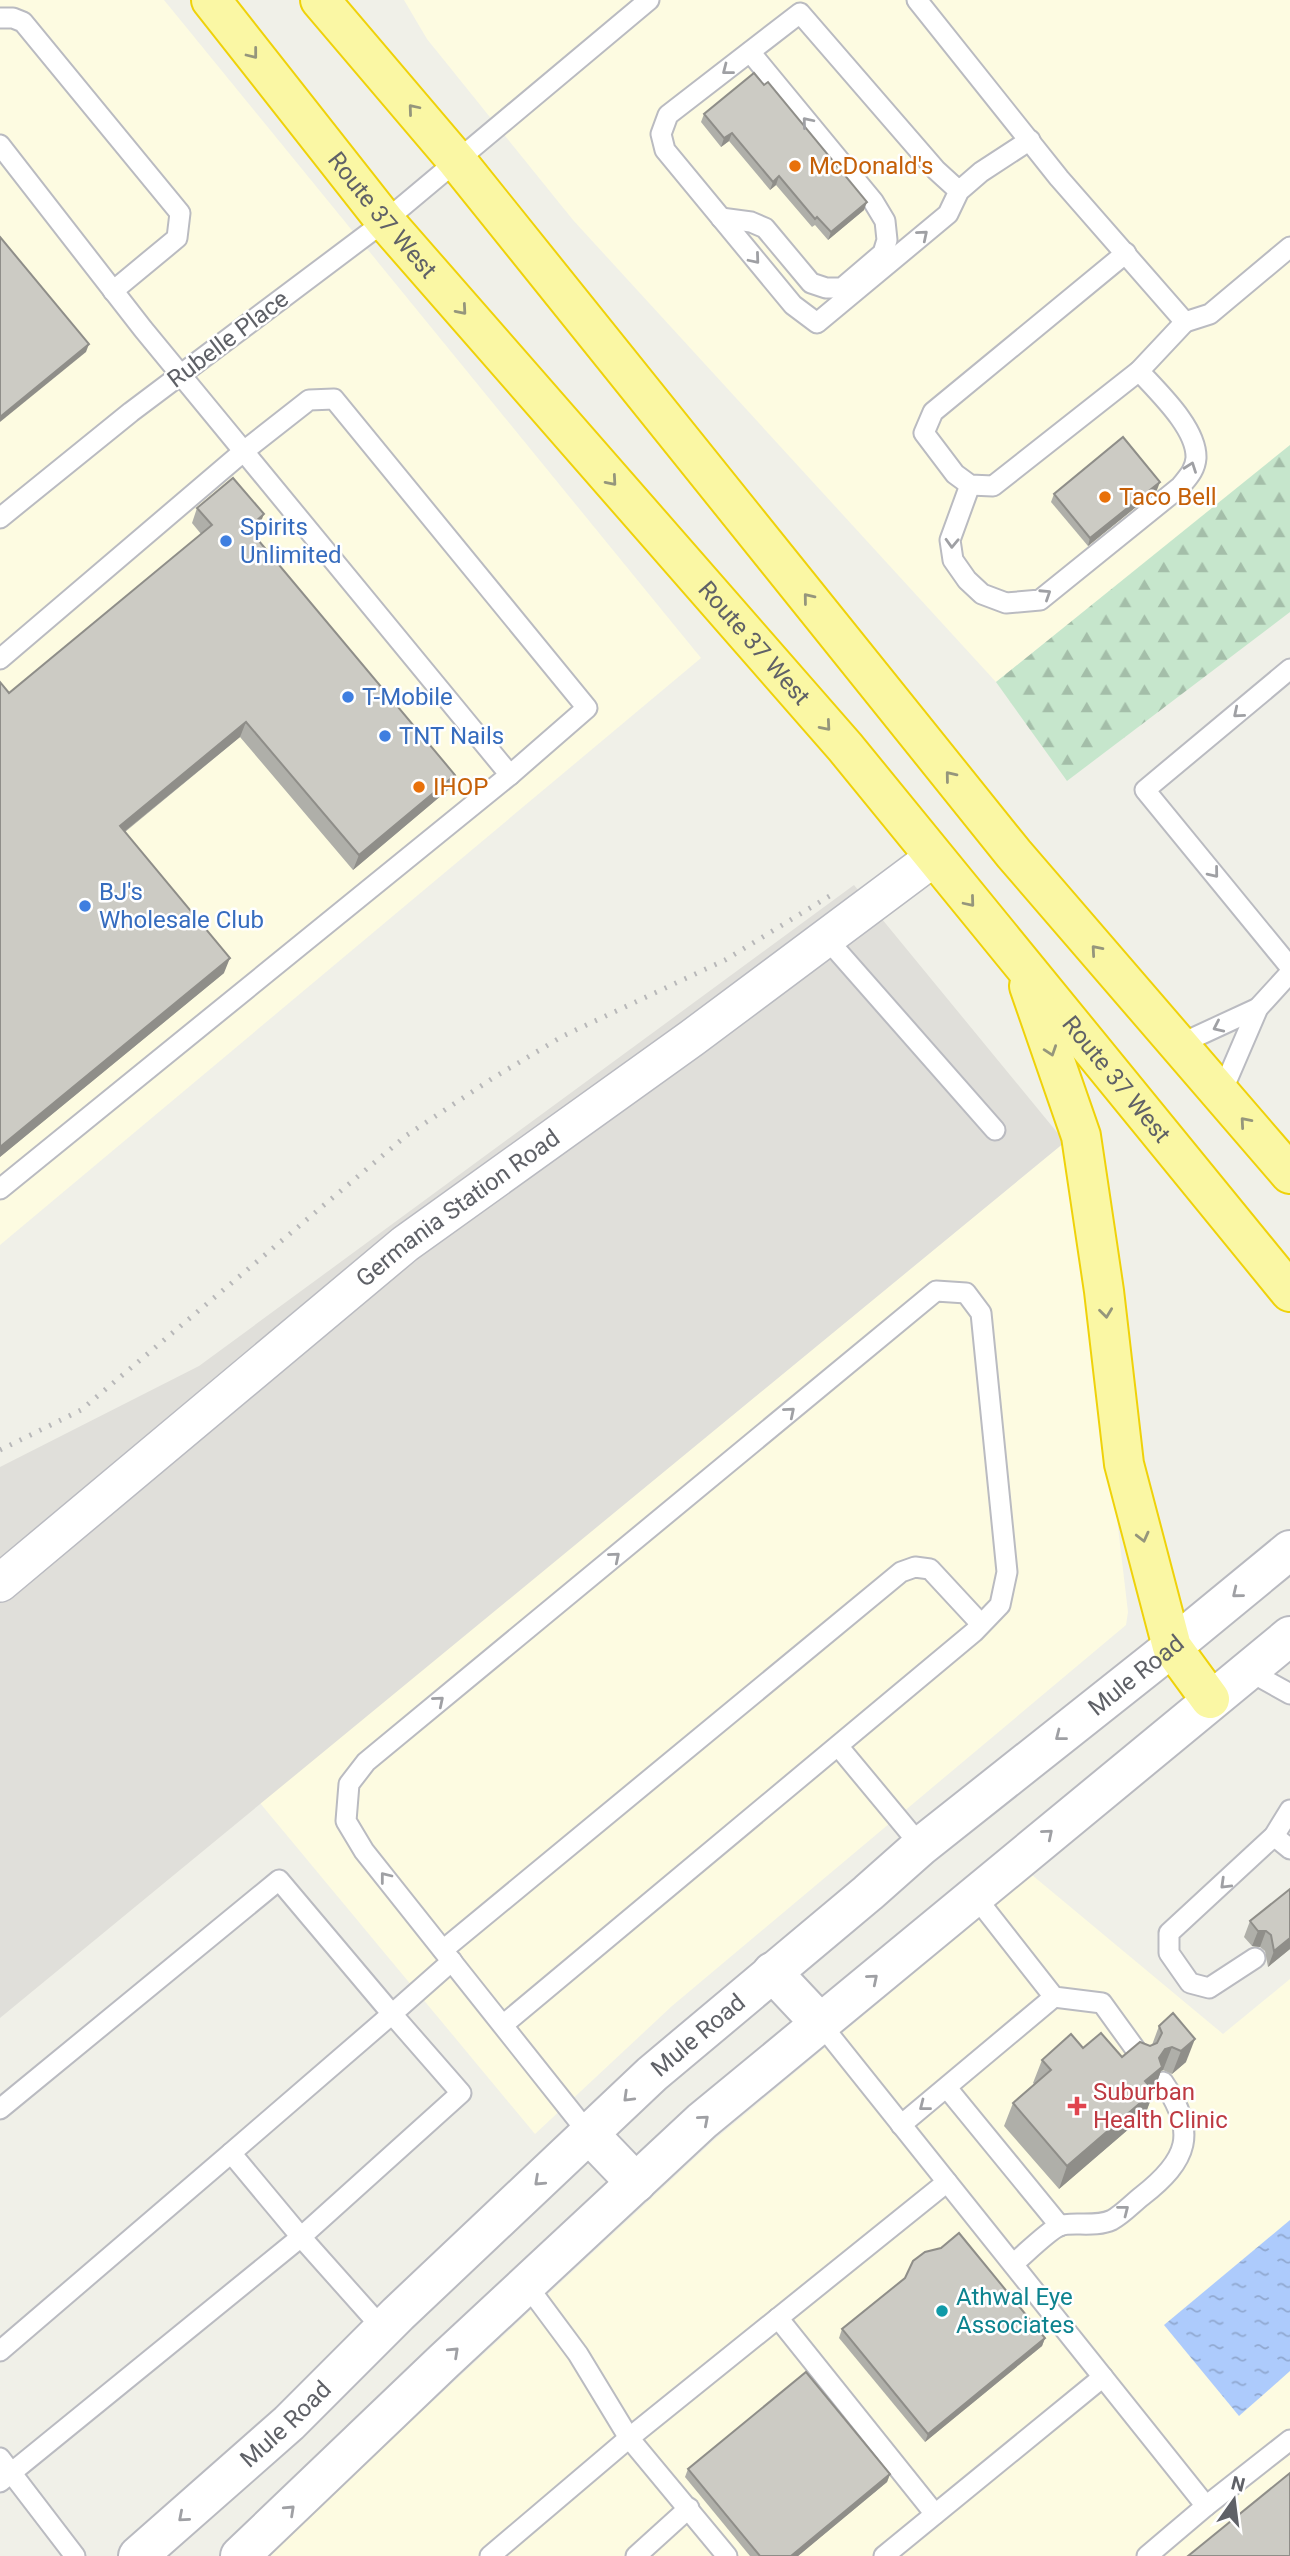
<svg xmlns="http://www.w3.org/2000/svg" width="1290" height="2556" viewBox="0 0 1290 2556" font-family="Roboto,sans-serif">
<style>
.commercial{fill:#fdfbe1}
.industrial{fill:#e0dfda}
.forest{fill:url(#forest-firs)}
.water{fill:url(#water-ripples)}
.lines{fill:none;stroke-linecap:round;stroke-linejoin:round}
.service-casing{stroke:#babbc1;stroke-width:23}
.minor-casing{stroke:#babbc1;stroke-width:40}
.secondary-casing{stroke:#b9bac0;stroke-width:42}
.trunk-casing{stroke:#efd20a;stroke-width:42}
.service{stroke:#fff;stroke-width:19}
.minor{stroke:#fff;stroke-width:37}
.secondary{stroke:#fff;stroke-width:38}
.trunk{stroke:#faf7a4;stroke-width:38}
.rail{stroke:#b8b8b9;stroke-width:5;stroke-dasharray:2 9;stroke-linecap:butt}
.wall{fill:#afafa9}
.shaded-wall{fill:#8f8e89}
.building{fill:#cccbc4;stroke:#8f8e89;stroke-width:2}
.oneway{stroke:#95967c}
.oneway2{stroke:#9fa0a4}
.food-dot{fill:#e8710a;stroke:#fff;stroke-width:2.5}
.shop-dot{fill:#3f7fe0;stroke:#fff;stroke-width:2.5}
.health-dot{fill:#e0444e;stroke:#fff;stroke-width:2.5}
.culture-dot{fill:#0f9aa8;stroke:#fff;stroke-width:2.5}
.labels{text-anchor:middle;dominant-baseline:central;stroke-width:5;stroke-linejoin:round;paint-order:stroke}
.food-label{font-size:24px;fill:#c56008;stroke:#fff;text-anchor:start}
.street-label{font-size:24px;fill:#5f6167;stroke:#fff}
.shop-label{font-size:24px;fill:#366cbe;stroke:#fff;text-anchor:start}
.health-label{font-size:24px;fill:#be3a42;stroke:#fff;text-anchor:start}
.culture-label{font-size:24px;fill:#0d838f;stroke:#fff;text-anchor:start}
</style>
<defs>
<pattern id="forest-firs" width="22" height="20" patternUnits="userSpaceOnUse" patternTransform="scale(1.75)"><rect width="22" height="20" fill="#c6e6cc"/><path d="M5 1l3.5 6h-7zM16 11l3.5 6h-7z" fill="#a4bea9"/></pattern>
<pattern id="water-ripples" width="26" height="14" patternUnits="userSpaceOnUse" patternTransform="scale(1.75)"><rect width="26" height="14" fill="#adcbfc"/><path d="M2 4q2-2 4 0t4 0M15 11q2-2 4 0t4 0" fill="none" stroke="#90a8d0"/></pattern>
</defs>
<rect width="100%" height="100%" fill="#f0f0e8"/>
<!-- commercial -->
<g class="commercial">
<polygon points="0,0 164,0 701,658 0,1245"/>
<polygon points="404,0 1290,0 1290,447 996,682 573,220 427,39"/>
<polygon points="1065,1142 1079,1196 1128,1612 1126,1625 672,2006 535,2134 260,1803"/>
<polygon points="1032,1875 1223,2034 1290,1979 1290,2556 266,2556 714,2140"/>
</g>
<!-- industrial -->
<polygon class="industrial" points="854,885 1065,1142 0,2018 0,1467 199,1366"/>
<!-- forest -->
<polygon class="forest" points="1290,445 1290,612 1067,781 996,682"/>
<!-- water -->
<polygon class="water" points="1290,2220 1290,2371 1239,2416 1164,2325"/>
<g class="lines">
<!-- service casing -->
<g class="service-casing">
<g id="service">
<polyline points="917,0 1059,178 1185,322 1210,314 1290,247"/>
<polyline points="0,18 13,18 23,22 180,213 177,238 113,291"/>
<polyline points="0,145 143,329 510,775 0,1189"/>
<polyline points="959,191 948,214 817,323 793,305 665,150 661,134 668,115 800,13 936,170 959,191 981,172 1030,140"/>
<polyline points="721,218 751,222 765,228 811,283 826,288 842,288 883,253 887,240 885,221 873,201 750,52"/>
<polyline points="1126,253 933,412 924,433 955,474 970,485 993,486 1139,371 1185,322"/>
<path d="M970,485L950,540L953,560L967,580L982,594L1006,603L1040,600L1180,487C1187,478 1195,471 1196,458C1197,428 1158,392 1139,371"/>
<polyline points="0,518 131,412 385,221 649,0"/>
<polyline points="0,659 244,451 309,400 334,399 587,708 510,775"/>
<polyline points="1290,669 1145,790 1290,967"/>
<polyline points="826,938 995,1130"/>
<polyline points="1178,1045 1258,1008"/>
<polyline points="1221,1094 1258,1008 1290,973"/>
<polyline points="1247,1670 1290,1694"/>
<polyline points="838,1746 921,1846"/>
<polyline points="1274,1836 1290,1849"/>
<polyline points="974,1895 1054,1997 1102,2003 1141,2057"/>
<polyline points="443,1950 901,1572 915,1567 930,1569 981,1624"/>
<polyline points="1255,1958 1209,1988 1190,1983 1169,1953 1169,1933 1274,1836 1290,1810"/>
<polyline points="820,2023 1206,2506 1290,2440"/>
<polyline points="503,2025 974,1632 1000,1605 1007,1572 981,1313 966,1293 936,1291 366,1762 349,1784 346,1821 364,1851 589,2134"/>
<polyline points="947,2088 1060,2226"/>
<polyline points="0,2109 279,1880 392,2014 231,2153 301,2237 383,2329"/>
<polyline points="901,2125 1054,1997"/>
<path d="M1013,2264C1024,2255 1047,2232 1059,2226C1071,2221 1095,2228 1112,2220C1123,2214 1133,2203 1142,2196C1188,2160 1198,2133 1163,2082"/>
<polyline points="526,2284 578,2354 629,2438 727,2556"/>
<polyline points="778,2318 935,2514"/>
<polyline points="0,2351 231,2153"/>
<polyline points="0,2458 75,2556"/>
<polyline points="0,2482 301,2237 461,2093 392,2014 452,1961"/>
<polyline points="490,2556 629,2438 947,2182"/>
<polyline points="636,2556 689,2508"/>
<polyline points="884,2556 1103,2377"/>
<polyline points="1147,2556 1206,2506"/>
</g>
</g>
<!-- minor casing -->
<g class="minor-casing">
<g id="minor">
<path id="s1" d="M0,1583L405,1244L692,1038L933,858"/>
</g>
</g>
<!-- secondary casing -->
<g class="secondary-casing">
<g id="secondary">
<polyline points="772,1972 820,2023"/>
<polyline points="589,2134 636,2183"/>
<path id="s2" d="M138,2556L289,2423L398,2314L652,2074L868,1893L921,1846L1172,1647L1290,1550"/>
<polyline points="240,2556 444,2361 702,2121 1290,1636"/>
</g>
</g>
<!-- trunk casing -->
<g class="trunk-casing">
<g id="trunk">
<path id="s3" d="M211,0L385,221L845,747L1290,1292"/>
<polyline points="320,0 457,161 1014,854 1290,1174"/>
<polyline points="1029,986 1081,1136 1104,1291 1124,1464 1172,1647 1210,1699"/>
</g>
</g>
<!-- service -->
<use href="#service" class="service"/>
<!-- minor -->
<use href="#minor" class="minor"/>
<!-- secondary -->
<use href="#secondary" class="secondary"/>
<!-- trunk -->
<use href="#trunk" class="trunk"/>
<!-- rail -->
<polyline class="rail" points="0,1450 81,1410 407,1135 493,1078 563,1036 725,960 831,895"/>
</g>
<!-- wall -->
<g class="wall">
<polygon points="704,114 864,210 828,240 815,225 812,227 776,185 770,190 729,141 721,147 701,122"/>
<polygon points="1157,490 1088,546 1051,502 1054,494"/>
<polygon points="197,508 258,529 253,534 455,775 449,789 353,870 240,737 125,832 224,973 0,1157 0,682 9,693 201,534 192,523"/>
<polygon points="1290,1889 1290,1949 1268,1967 1265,1951 1260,1947 1252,1946 1244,1937 1250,1921"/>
<polygon points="1173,2013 1186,2062 1172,2074 1163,2070 1161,2071 1145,2115 1059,2189 1004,2126 1013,2103 1034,2084 1033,2083 1042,2060 1083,2048 1122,2057 1152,2045 1159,2026"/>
<polygon points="842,2329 1045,2338 1042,2346 925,2442 839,2338"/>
<polygon points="688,2469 890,2474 887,2482 798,2556 750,2556 685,2477"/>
</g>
<!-- shaded-wall -->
<g class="shaded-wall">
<polygon points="732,133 729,141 721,147 724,138"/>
<polygon points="779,176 776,185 770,190 773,182"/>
<polygon points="867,202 864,210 828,240 831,232"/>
<polygon points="89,344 86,352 0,422 0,417"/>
<polygon points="1160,482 1157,490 1088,546 1090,538"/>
<polygon points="264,514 258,529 242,543 248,528"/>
<polygon points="246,722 240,737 114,840 120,826"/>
<polygon points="455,775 449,789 353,870 359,855"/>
<polygon points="230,958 224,973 0,1157 0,1147"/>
<polygon points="1258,1931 1266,1931 1260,1947 1252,1946"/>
<polygon points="1290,1938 1290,1949 1268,1967 1274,1951"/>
<polygon points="1195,2039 1186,2062 1172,2074 1181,2051"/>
<polygon points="1172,2047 1163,2070 1161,2071 1154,2090 1137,2105 1145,2081 1165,2049"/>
<polygon points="1154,2091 1145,2115 1059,2189 1067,2166"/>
<polygon points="1045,2338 1042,2346 925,2442 928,2434"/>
<polygon points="890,2474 887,2482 798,2556 791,2556"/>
</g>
<!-- building -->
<g class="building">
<polygon points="754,73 764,85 768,82 867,202 831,232 817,217 815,219 779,176 773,182 732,133 724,138 704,114"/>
<polygon points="0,237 89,344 0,417"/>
<polygon points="1123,437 1160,482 1090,538 1054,494"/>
<polygon points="233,478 264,514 248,528 455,775 359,855 246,722 120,826 230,958 0,1147 0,682 9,693 212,525 197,508"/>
<polygon points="1290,1889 1290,1938 1274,1951 1271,1935 1266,1931 1258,1931 1250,1921"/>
<polygon points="1173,2013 1195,2039 1181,2051 1172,2047 1165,2049 1159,2058 1162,2067 1145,2081 1154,2091 1067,2166 1013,2103 1051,2070 1042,2060 1071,2034 1083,2048 1101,2033 1122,2057 1140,2042 1150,2046 1157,2043 1162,2033 1159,2026"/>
<polygon points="959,2233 1045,2338 928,2434 842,2329 905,2278 913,2261 925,2252 941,2248"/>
<polygon points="806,2372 890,2474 791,2556 760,2556 688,2469"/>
<polygon points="1290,2473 1290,2556 1188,2556"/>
</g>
<!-- one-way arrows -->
<defs><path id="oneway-chevron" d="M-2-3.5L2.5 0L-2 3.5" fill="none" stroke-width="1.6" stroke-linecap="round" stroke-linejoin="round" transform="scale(1.75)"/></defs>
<g class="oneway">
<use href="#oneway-chevron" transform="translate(253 54) rotate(52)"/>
<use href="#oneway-chevron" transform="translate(413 109) rotate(-130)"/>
<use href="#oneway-chevron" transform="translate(462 310) rotate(49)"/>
<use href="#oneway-chevron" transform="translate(612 481) rotate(49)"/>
<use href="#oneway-chevron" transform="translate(808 598) rotate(-129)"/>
<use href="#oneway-chevron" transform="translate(826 726) rotate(49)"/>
<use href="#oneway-chevron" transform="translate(950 776) rotate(-129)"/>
<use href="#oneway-chevron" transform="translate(970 902) rotate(50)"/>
<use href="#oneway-chevron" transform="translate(1096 950) rotate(-131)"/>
<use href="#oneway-chevron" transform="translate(1051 1051) rotate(71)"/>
<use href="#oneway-chevron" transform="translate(1245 1122) rotate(-131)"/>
<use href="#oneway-chevron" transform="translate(1106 1313) rotate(83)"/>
<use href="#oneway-chevron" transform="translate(1143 1537) rotate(76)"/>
</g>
<g class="oneway2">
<use href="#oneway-chevron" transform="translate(727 70) rotate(142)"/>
<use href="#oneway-chevron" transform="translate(807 122) rotate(-130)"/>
<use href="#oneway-chevron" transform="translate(923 235) rotate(-40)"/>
<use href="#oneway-chevron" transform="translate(755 259) rotate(50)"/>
<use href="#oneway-chevron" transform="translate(1191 467) rotate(-70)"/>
<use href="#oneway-chevron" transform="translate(952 543) rotate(92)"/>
<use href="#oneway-chevron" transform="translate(1046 594) rotate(-33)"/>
<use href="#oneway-chevron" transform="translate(1238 713) rotate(140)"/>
<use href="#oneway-chevron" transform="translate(1214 873) rotate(51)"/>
<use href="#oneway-chevron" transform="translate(1218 1027) rotate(155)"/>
<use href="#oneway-chevron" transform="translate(790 1412) rotate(-40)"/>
<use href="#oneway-chevron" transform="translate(615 1557) rotate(-40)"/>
<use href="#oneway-chevron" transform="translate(1237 1593) rotate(141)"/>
<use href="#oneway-chevron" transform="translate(439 1701) rotate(-40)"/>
<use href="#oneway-chevron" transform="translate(1060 1736) rotate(142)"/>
<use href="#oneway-chevron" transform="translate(1048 1834) rotate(-40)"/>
<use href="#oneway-chevron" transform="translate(385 1877) rotate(-128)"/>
<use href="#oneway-chevron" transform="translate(1225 1884) rotate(136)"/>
<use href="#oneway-chevron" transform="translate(873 1979) rotate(-40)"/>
<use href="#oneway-chevron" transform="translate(628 2097) rotate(136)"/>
<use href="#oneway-chevron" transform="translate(924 2106) rotate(142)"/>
<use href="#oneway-chevron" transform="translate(704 2120) rotate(-41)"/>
<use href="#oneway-chevron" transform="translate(539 2181) rotate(137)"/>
<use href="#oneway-chevron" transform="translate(1124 2210) rotate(-38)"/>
<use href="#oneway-chevron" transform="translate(454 2352) rotate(-43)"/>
<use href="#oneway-chevron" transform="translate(290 2510) rotate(-43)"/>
<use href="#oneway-chevron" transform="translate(183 2517) rotate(139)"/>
</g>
<!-- markers -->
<g class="food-dot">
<circle cx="795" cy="166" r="7"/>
<circle cx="1105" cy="497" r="7"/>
<circle cx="419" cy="787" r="7"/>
</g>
<g class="shop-dot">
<circle cx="226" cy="541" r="7"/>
<circle cx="348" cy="697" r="7"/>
<circle cx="385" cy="736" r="7"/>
<circle cx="85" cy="906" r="7"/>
</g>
<path class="health-dot" d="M1073.5 2095.5h7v7h7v7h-7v7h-7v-7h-7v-7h7z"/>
<circle class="culture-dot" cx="942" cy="2311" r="7"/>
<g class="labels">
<!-- food labels -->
<g class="food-label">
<text x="809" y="166">McDonald's</text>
<text x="1119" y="497">Taco Bell</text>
<text x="433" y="787">IHOP</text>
</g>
<!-- street labels -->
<g class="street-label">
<text stroke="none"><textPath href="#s3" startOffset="275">Route 37 West</textPath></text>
<text transform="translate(228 339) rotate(-37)">Rubelle Place</text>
<text stroke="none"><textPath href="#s3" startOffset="842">Route 37 West</textPath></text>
<text stroke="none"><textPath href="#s3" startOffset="1409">Route 37 West</textPath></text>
<text stroke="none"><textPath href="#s1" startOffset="592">Germania Station Road</textPath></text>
<text stroke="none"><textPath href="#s2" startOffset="1332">Mule Road</textPath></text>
<text stroke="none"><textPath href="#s2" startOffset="765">Mule Road</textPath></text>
<text stroke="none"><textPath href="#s2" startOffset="198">Mule Road</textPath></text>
</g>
<!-- shop labels -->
<g class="shop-label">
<text x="240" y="527">Spirits<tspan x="240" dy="28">Unlimited</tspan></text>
<text x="362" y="697">T-Mobile</text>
<text x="399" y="736">TNT Nails</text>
<text x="99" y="892">BJ's<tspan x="99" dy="28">Wholesale Club</tspan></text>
</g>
<!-- health labels -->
<g class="health-label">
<text x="1093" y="2092">Suburban<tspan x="1093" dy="28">Health Clinic</tspan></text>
</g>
<!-- culture labels -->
<g class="culture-label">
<text x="956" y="2297">Athwal Eye<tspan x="956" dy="28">Associates</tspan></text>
</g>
</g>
<!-- north arrow -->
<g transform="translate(1234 2500) rotate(14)" stroke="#ffffff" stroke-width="5" paint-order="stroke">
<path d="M0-5L12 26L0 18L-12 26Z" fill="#5f6167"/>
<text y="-10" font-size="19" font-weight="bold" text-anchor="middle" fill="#5f6167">N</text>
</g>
</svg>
